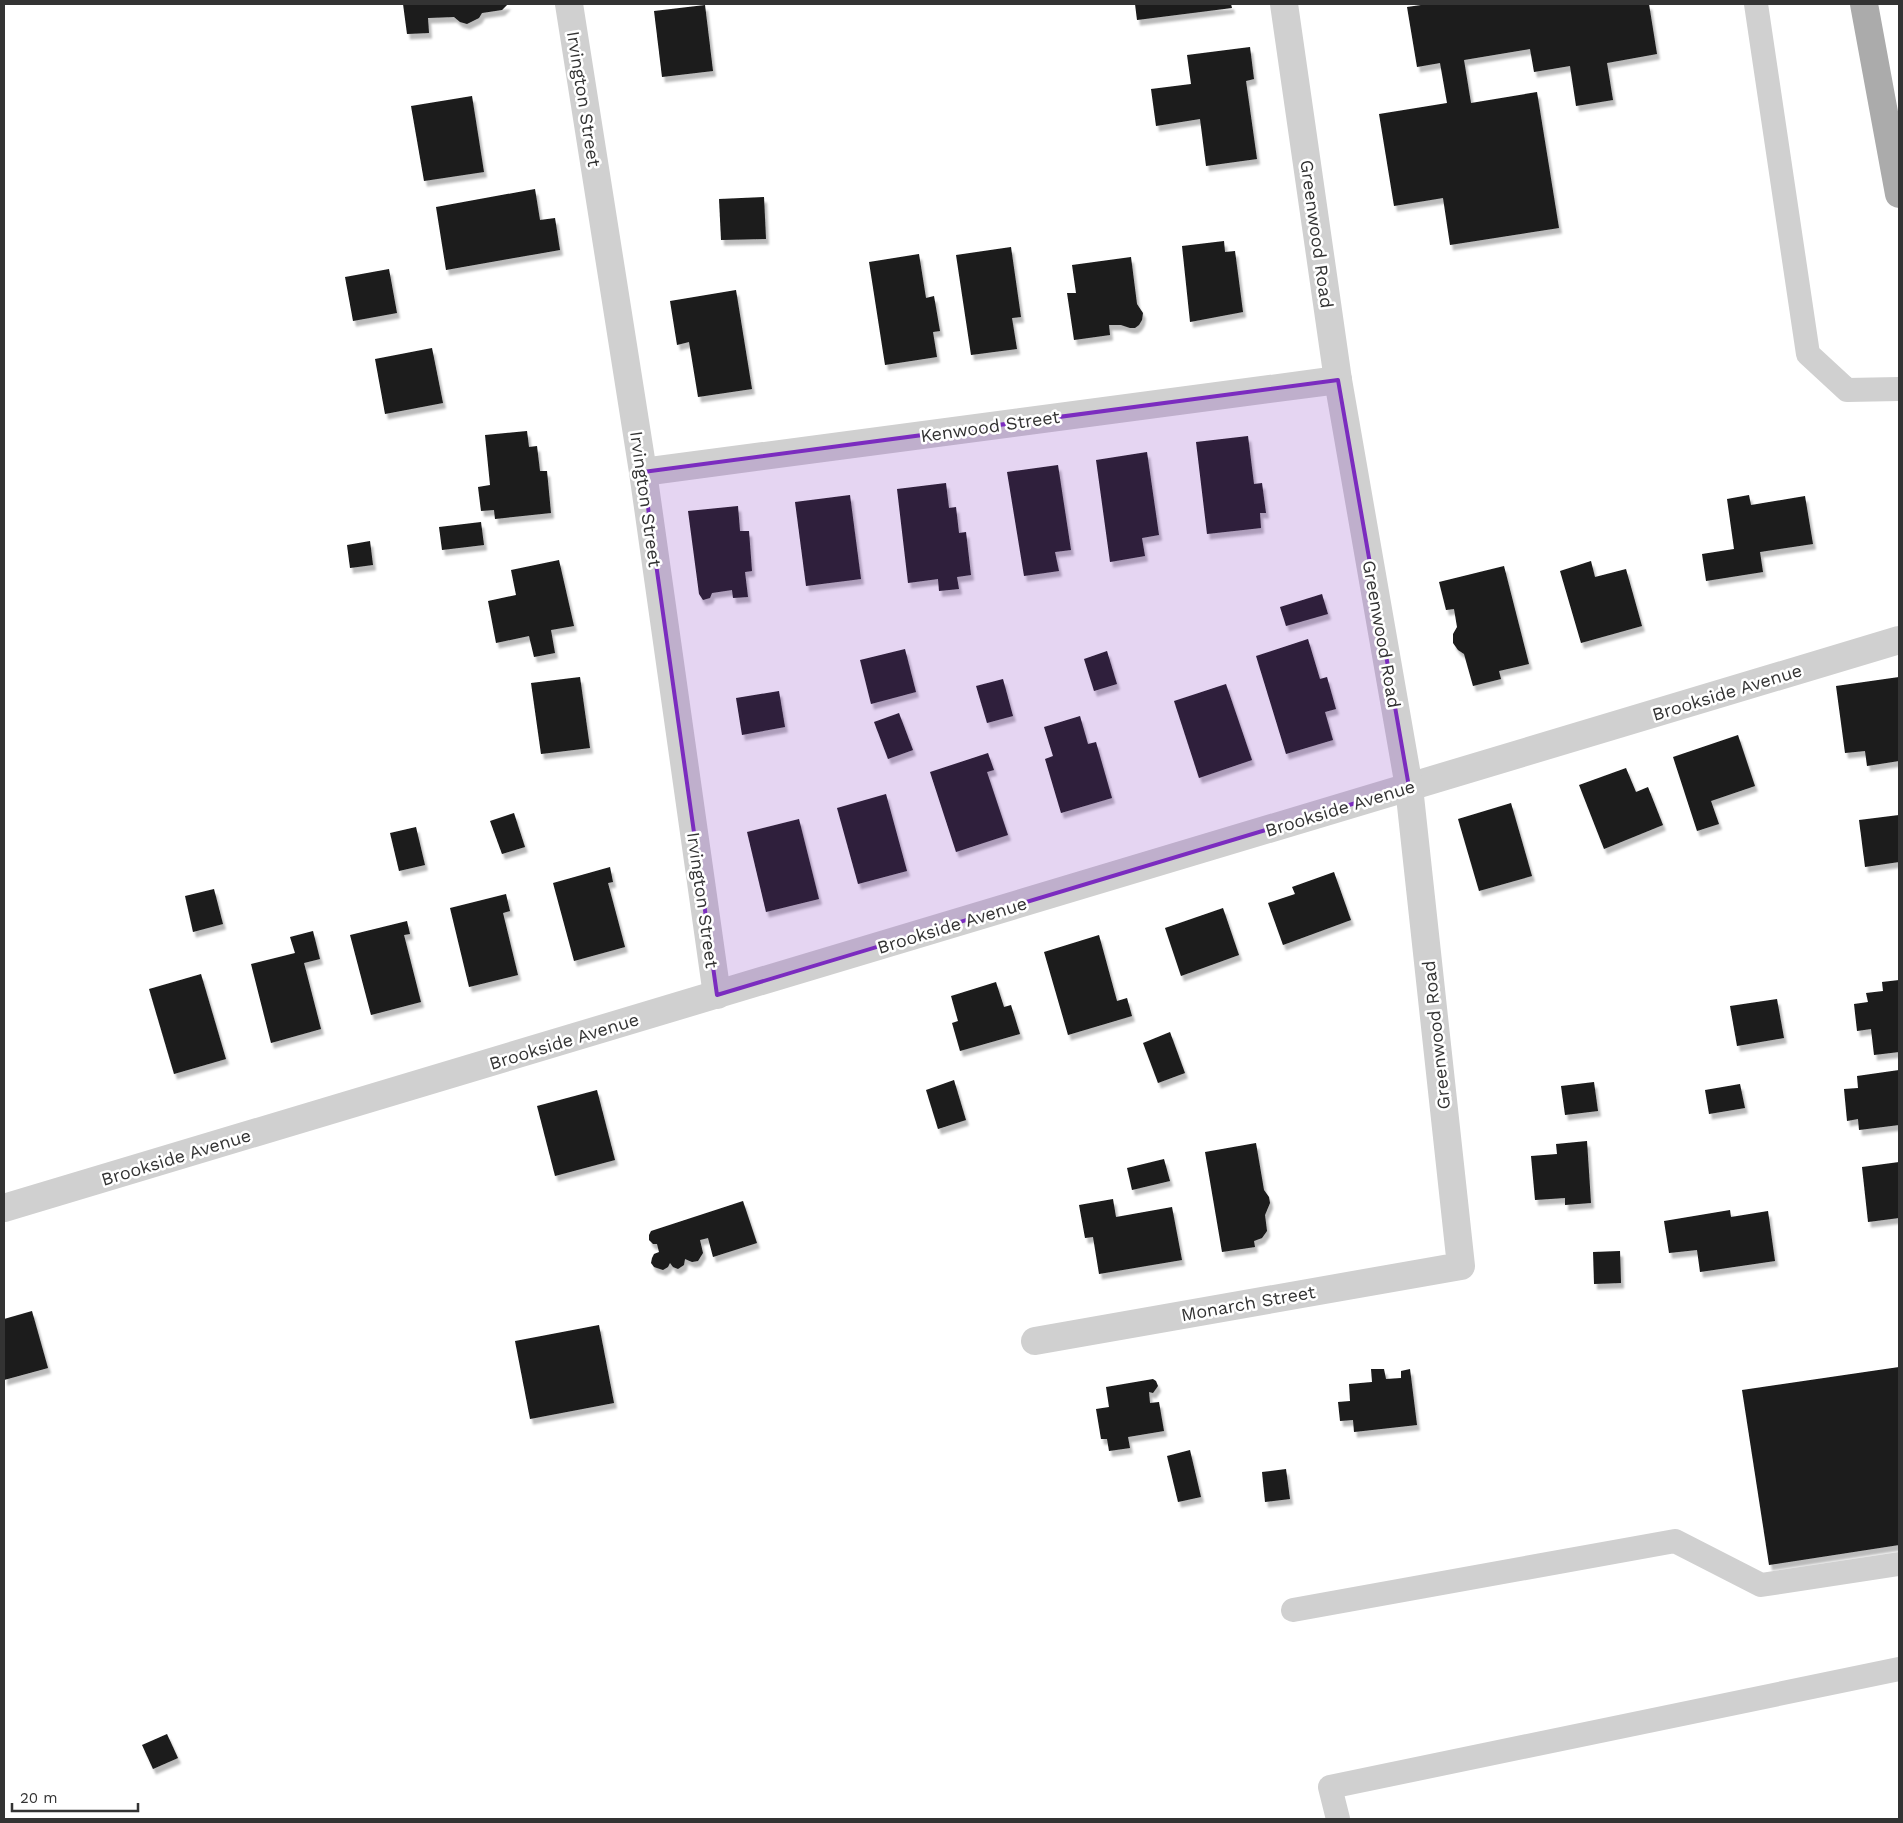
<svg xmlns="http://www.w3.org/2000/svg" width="1903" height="1823" viewBox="0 0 1903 1823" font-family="'Work Sans',sans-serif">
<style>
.building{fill:#1a1a1a;filter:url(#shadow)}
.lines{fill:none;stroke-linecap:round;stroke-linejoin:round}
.lane{stroke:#d0d0d0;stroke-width:24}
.street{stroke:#d0d0d0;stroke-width:28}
.primary{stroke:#ababab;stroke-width:28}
.marked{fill:#7b2cbf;fill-opacity:0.2;stroke:#7b2cbf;stroke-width:4;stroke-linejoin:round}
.labels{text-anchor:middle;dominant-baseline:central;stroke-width:5;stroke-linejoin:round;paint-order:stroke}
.street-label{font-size:18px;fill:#333;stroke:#fff}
</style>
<defs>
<filter id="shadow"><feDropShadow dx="3" dy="5.5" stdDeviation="1" flood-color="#0004"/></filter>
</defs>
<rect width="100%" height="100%" fill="#fff"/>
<!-- building -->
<g class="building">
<polygon points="403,4 508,4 502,10 482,13 479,18 467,24 460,22 454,17 428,18 429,33 407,34"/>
<polygon points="1135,4 1231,4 1232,8 1137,20"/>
<polygon points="1428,4 1649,4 1657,54 1607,63 1613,100 1576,106 1570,66 1534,72 1530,49 1464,60 1471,103 1537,92 1559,228 1450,245 1443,198 1394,206 1379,114 1447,103 1440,63 1417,67 1407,7"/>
<polygon points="705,5 713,71 662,77 654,11"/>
<polygon points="1250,47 1254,79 1246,81 1257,159 1206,166 1200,119 1156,126 1151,89 1191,84 1187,55"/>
<polygon points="472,96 484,172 424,181 411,106"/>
<polygon points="535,189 540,220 555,218 560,250 446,270 436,207"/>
<polygon points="764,197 766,239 721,240 719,199"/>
<polygon points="1224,241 1225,252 1235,251 1243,312 1190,322 1182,246"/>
<polygon points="1011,247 1021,317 1012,318 1017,349 971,355 956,255"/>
<polygon points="919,254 926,298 934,296 940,331 933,332 937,357 885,365 869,262"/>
<polygon points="1131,257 1137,304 1143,313 1142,320 1139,325 1135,328 1130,328 1121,325 1109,325 1110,335 1074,340 1067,293 1076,293 1072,265"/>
<polygon points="389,269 397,313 353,321 345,277"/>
<polygon points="736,290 752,389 698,397 689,342 677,345 670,301"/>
<polygon points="432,348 443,403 385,414 375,359"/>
<polygon points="527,431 529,447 537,446 540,471 547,471 551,513 495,519 494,510 481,511 478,487 490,485 485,435"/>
<polygon points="1248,436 1254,484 1262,483 1266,513 1260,513 1261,528 1207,534 1196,442"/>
<polygon points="1147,452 1159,535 1142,538 1145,556 1110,562 1096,460"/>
<polygon points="1058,465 1071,550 1055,552 1059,571 1024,576 1007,472"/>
<polygon points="946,483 949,508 956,507 959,533 966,532 971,575 957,577 959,589 939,591 938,579 908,583 897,489"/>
<polygon points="850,495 861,579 806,586 795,502"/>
<polygon points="1749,495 1751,505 1805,496 1813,544 1760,552 1763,572 1706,581 1702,554 1734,549 1727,499"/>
<polygon points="738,506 740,531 749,531 752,571 745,572 748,597 733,598 732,590 712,593 710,598 703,600 699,594 688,511"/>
<polygon points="481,522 484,545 442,550 439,527"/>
<polygon points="370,541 373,565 350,568 347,545"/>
<polygon points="559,560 574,626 551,630 555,653 534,657 529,636 496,643 488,601 516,595 511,570"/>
<polygon points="1591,561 1595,577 1626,569 1642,626 1581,643 1560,571"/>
<polygon points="1504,566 1529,664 1499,671 1501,679 1473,686 1464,654 1458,650 1453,643 1453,634 1457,627 1454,609 1446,610 1439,582"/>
<polygon points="1322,594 1328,614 1286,626 1280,607"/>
<polygon points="1308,639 1320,679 1327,677 1336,709 1325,712 1333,740 1286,754 1256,656"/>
<polygon points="905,649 916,692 871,704 860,660"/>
<polygon points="1107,651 1117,684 1094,691 1084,659"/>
<polygon points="580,677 590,748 541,754 531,683"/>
<polygon points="1899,677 1899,761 1867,766 1865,751 1845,753 1836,686"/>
<polygon points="1003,679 1013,716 987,723 976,686"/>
<polygon points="1226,684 1252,760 1199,778 1174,701"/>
<polygon points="779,691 785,727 742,735 736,698"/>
<polygon points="899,713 913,750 888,759 874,722"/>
<polygon points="1080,716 1088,744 1096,742 1112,798 1061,813 1045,759 1053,756 1044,727"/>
<polygon points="1738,735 1755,786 1711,801 1719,824 1697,831 1673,757"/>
<polygon points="988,753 994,770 987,772 1008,835 956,852 930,772"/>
<polygon points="1626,768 1636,792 1648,787 1663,825 1604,849 1579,785"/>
<polygon points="886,794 907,871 858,884 837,808"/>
<polygon points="1511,803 1532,876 1479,891 1458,819"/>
<polygon points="514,813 525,847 502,854 490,821"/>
<polygon points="1899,815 1899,862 1865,867 1859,820"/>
<polygon points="799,819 819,899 766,912 747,832"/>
<polygon points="416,827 425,865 399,871 390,833"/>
<polygon points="610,867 613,882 608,883 625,947 574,961 553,883"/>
<polygon points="1334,872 1351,920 1283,945 1268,903 1295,894 1292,887"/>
<polygon points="214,889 223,924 193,932 185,896"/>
<polygon points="506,894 510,911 503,913 518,975 469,987 450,908"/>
<polygon points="1223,908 1239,955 1181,976 1165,928"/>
<polygon points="407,921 410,934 404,935 421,1002 371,1015 350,935"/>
<polygon points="313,931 320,959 304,963 321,1029 271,1043 251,964 295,953 290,937"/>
<polygon points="1099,935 1117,1001 1127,998 1132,1016 1068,1035 1044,952"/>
<polygon points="201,974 226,1059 174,1074 149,989"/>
<polygon points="1899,980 1899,1052 1874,1055 1871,1029 1857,1031 1854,1004 1868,1002 1866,993 1883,991 1882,982"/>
<polygon points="996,982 1004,1007 1011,1005 1020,1034 960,1051 952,1023 958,1021 951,996"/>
<polygon points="1777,999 1784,1038 1737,1046 1730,1006"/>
<polygon points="1170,1032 1185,1073 1158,1083 1143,1043"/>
<polygon points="1899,1070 1899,1125 1859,1130 1858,1119 1847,1121 1844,1089 1858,1088 1857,1076"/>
<polygon points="954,1080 966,1120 938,1129 926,1090"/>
<polygon points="1594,1082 1598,1111 1565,1115 1561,1086"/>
<polygon points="1740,1084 1745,1108 1709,1114 1705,1090"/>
<polygon points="597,1090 615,1160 555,1176 537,1106"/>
<polygon points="1587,1141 1591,1203 1565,1205 1565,1198 1535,1200 1531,1156 1557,1154 1556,1144"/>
<polygon points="1256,1143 1264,1190 1269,1197 1270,1203 1265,1215 1267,1231 1262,1238 1254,1241 1255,1247 1222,1252 1205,1152"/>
<polygon points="1164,1159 1170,1181 1132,1190 1127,1168"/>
<polygon points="1899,1162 1899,1218 1868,1222 1862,1167"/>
<polygon points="1113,1199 1116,1217 1172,1207 1182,1260 1099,1274 1093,1237 1085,1238 1079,1205"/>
<polygon points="743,1201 757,1243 713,1257 708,1238 700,1240 703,1253 698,1261 692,1262 685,1259 684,1265 678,1269 673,1267 670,1263 668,1267 663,1270 654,1267 651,1263 652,1258 654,1254 659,1252 657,1244 653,1244 649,1240 649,1235 651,1231"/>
<polygon points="1730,1210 1731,1217 1768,1211 1775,1261 1700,1272 1697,1250 1669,1253 1664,1221"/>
<polygon points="1620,1251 1621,1283 1594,1284 1593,1252"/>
<polygon points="32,1311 48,1368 4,1380 4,1319"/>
<polygon points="599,1325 614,1403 530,1419 515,1341"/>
<polygon points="1899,1367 1899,1545 1769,1565 1742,1390"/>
<polygon points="1371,1369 1384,1369 1386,1379 1401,1378 1401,1371 1410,1369 1417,1425 1354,1432 1353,1420 1340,1421 1338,1402 1350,1401 1349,1384 1372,1382"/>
<polygon points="1153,1379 1156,1381 1158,1386 1153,1393 1149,1392 1150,1403 1159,1402 1164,1431 1128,1437 1130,1448 1109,1451 1107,1439 1101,1439 1096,1409 1109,1407 1106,1387"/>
<polygon points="1190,1450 1201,1497 1178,1502 1167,1456"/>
<polygon points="1286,1469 1290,1499 1265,1502 1262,1472"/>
<polygon points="167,1734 178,1758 153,1769 142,1745"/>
</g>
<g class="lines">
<!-- lane -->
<g class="lane">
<polyline points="1756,4 1808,354 1847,390 1899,389"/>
<polyline points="1293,1610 1675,1541 1761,1585 1899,1564"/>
<polyline points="1338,1819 1330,1787 1899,1669"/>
</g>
<!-- street -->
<g class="street">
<polyline points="569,4 643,472 717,995"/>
<polyline points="643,472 1338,380"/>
<polyline points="4,1208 1899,640"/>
<polyline points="1035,1341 1461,1266 1409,787 1338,380 1284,4"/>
</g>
<!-- primary -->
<polyline class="primary" points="1864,4 1899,194"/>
</g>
<!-- marked area -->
<path class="marked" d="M1338,380L1409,787L717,995L643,472Z"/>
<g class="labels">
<!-- street labels -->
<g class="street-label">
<text transform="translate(584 99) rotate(81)">Irvington Street</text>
<text transform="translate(1317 234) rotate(82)">Greenwood Road</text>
<text transform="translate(990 426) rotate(-8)">Kenwood Street</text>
<text transform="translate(646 499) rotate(82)">Irvington Street</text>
<text transform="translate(1382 634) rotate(80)">Greenwood Road</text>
<text transform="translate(1727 692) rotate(-17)">Brookside Avenue</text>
<text transform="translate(1340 808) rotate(-17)">Brookside Avenue</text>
<text transform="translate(703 900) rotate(82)">Irvington Street</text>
<text transform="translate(952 925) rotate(-17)">Brookside Avenue</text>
<text transform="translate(1436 1035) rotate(-96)">Greenwood Road</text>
<text transform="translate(564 1041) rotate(-17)">Brookside Avenue</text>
<text transform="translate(176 1157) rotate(-17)">Brookside Avenue</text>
<text transform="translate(1248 1303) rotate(-10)">Monarch Street</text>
</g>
</g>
<!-- border -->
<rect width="1903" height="1823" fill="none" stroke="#333333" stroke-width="10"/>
<!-- scale -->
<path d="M12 1803v8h126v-8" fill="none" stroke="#333333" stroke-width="2.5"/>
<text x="20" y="1803" font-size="15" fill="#333333" stroke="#ffffff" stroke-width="4" paint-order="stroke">20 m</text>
</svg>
